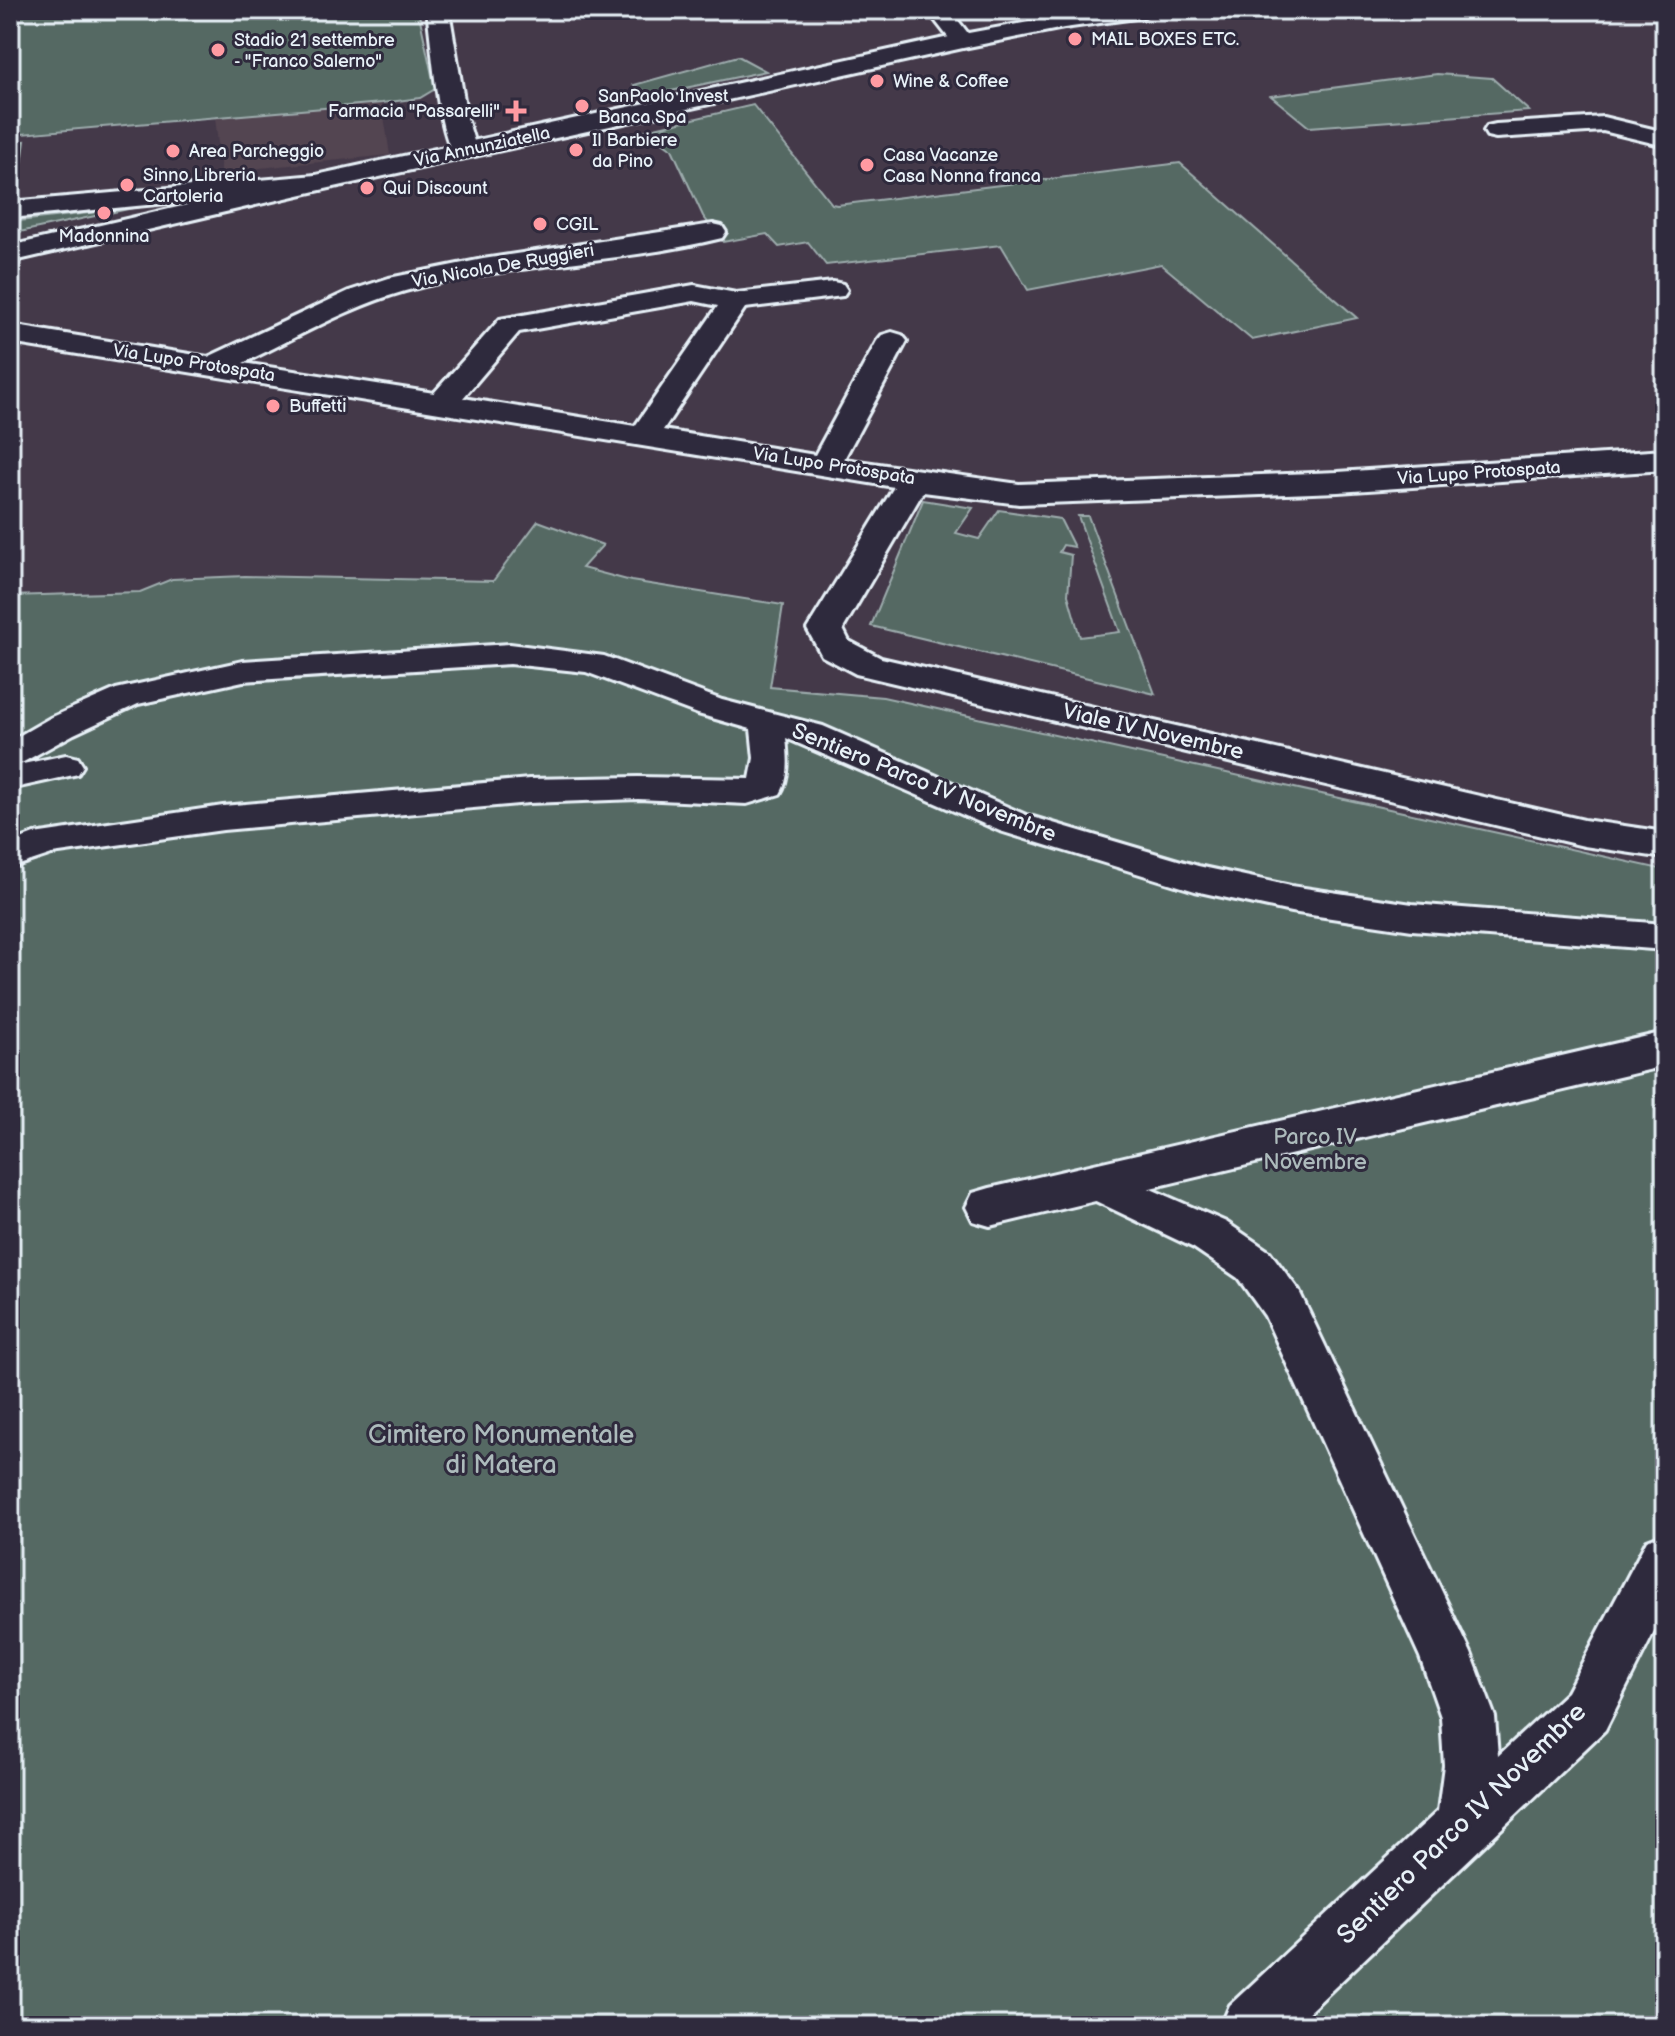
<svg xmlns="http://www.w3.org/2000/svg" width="1675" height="2036" viewBox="0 0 1675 2036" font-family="'Balsamiq Sans',sans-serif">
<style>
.built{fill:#534451}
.green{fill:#556963;stroke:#9eadae;stroke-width:2}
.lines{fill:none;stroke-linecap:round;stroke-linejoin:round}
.pedestrian-casing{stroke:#e8f1f8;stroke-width:6}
.minor-casing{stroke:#e8f1f8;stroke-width:6}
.tertiary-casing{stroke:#e8f1f8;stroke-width:6}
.pedestrian{fill:#2f2a3d;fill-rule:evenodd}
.minor{fill:#2f2a3d;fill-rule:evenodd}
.tertiary{fill:#2f2a3d;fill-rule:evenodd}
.poi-dot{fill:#ff9aa2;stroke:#2f2a3d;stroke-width:3}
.labels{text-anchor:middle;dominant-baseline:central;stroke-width:6;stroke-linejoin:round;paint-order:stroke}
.far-poi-label{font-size:18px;fill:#e8f1f8;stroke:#2f2a3d;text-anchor:start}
.far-street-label{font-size:18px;fill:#e8f1f8;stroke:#2f2a3d}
.street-label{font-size:22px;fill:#e8f1f8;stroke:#2f2a3d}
.park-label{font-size:22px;fill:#adbbbc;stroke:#2f2a3d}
.near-park-label{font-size:26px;fill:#adbbbc;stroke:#2f2a3d}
.near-street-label{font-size:26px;fill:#e8f1f8;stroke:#2f2a3d}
</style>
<rect width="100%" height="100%" fill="#443949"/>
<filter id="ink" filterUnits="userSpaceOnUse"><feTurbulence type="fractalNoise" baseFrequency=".0125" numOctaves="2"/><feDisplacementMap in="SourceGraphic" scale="16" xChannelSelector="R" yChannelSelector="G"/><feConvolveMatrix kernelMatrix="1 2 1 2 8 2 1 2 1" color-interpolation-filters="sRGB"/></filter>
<g filter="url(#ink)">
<!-- built -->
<polygon class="built" points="382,103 390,155 221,172 215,117"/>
<!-- green -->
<g class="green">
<polygon points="10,10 418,10 435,89 420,98 382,103 10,135"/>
<polygon points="738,56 766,71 652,95 634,85"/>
<polygon points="1437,74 1492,78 1529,111 1309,127 1271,96"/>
<polygon points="753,105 832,204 837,205 1180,163 1357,318 1252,340 1161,264 1028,290 1001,245 826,265 808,242 779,247 767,234 723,242 703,216 672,149 646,130"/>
<polygon points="25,141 17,201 10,202 10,143"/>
<polygon points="133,208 10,234 10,222"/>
<polygon points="923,500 973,508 956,533 979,539 999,510 1060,519 1074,547 1063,545 1059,552 1071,555 1068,595 1080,637 1120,632 1078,516 1088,516 1155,694 871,626"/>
<polygon points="538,521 603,545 582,568 631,581 783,605 770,687 883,697 1665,870 1665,2026 10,2026 10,596 140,592 172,579 245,576 493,581"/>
</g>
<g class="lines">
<!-- pedestrian casing -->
<g class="pedestrian-casing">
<g id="pedestrian">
<path d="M510,644L604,656L722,700L823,726L1026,815L1198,866L1291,886L1412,904L1665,924V950L1412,930L1291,912L1195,891L1000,831L786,738C788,757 790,778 780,794L747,804L638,799L529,803L223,830L52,854L10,868V843L34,834L223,806L529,779L638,777L750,779L754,758L751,729L698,714L586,672L510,664L243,681L138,704L74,734L18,765L66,755L78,758L83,766L78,774L10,789V741L50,718L116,689L243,661Z"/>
<polygon points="1096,1165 1226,1222 1270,1252 1299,1291 1471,1653 1495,1717 1498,1756 1567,1692 1647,1540 1665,1533 1665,1610 1605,1730 1294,2026 1221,2026 1230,2005 1438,1811 1444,1765 1441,1717 1420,1657 1265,1316 1238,1278 1194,1248 1081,1194 1074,1182 1081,1170"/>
</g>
</g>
<!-- minor casing -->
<g class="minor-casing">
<g id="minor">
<path d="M427,10H449L467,118L477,151L473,156H455C437,130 432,45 427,10Z"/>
<polygon points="927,10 950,10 974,41 971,46 955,46"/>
<polygon points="1603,117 1665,132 1665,146 1603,131 1496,138 1487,136 1484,131 1487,126 1496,124"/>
<polygon points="316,175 325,178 329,183 325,188 10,218 10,202"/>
<path d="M713,224L722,226L726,232L722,238C618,264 508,263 405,291C348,307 296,338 243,363L434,393L500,319L694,285L736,293L833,282L843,284L847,290L843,296L745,308L663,430L815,455L877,341L882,335L892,332L902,335L907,341L844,459L1019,484L1338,472L1665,450V470L1338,492L1019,504L923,492L843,629L849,641L881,658L1584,820L1665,832V858L1584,846L856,674L822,656L807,629L894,487L10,343V325L208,357L349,291L389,278L483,259ZM694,301L718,306L635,426L463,398L519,332Z"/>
<polygon points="1665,1032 1665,1066 990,1226 973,1221 966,1207 973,1193 990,1188"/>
</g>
</g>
<!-- tertiary casing -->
<g class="tertiary-casing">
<polygon id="tertiary" points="1095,10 1154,10 1143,17 1064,28 963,48 316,191 10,262 10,246 316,175 963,34"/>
</g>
<!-- pedestrian -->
<use href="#pedestrian" class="pedestrian"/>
<!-- minor -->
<use href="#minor" class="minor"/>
<!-- tertiary -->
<use href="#tertiary" class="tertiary"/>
</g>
</g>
<!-- markers -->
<g class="poi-dot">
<circle cx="1075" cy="39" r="8"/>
<circle cx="218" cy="50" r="8"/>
<circle cx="877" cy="81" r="8"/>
<circle cx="582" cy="106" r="8"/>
<path d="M512 99h8v8h8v8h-8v8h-8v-8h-8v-8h8z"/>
<circle cx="576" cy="150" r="8"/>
<circle cx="173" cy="151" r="8"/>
<circle cx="867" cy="165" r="8"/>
<circle cx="127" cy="185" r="8"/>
<circle cx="367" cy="188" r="8"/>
<circle cx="104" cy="213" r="8"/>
<circle cx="540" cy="224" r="8"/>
<circle cx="273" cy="406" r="8"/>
</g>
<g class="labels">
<!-- far-poi labels -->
<g class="far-poi-label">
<text x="1091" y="39">MAIL BOXES ETC.</text>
<text x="234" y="40">Stadio 21 settembre<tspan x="234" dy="21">- "Franco Salerno"</tspan></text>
<text x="893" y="81">Wine &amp; Coffee</text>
<text x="598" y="96">SanPaolo Invest<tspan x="598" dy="21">Banca Spa</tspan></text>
<text x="500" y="111" text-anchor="end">Farmacia "Passarelli"</text>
<text x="592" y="140">Il Barbiere<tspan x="592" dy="21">da Pino</tspan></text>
<text x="189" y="151">Area Parcheggio</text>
<text x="883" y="155">Casa Vacanze<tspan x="883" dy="21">Casa Nonna franca</tspan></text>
<text x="143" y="175">Sinno Libreria<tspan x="143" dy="21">Cartoleria</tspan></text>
<text x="383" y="188">Qui Discount</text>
<text x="556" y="224">CGIL</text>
<text x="104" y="236" text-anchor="middle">Madonnina</text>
<text x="289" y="406">Buffetti</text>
</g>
<!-- far-street labels -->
<g class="far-street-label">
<text transform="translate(482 147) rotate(-12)">Via Annunziatella</text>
<text transform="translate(503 266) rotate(-10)">Via Nicola De Ruggieri</text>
<text transform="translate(194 363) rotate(9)">Via Lupo Protospata</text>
<text transform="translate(834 466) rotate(9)">Via Lupo Protospata</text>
<text transform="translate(1479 473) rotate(-4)">Via Lupo Protospata</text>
</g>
<!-- street labels -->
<g class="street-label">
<text transform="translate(1153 732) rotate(13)">Viale IV Novembre</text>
<text transform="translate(924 783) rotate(22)">Sentiero Parco IV Novembre</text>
</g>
<!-- park labels -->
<g class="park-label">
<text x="1315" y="1137">Parco IV<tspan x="1315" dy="25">Novembre</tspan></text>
</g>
<!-- near-park labels -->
<g class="near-park-label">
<text x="501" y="1435">Cimitero Monumentale<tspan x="501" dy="30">di Matera</tspan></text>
</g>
<!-- near-street labels -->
<g class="near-street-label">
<text transform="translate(1462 1824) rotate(-44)">Sentiero Parco IV Novembre</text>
</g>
</g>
<!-- margin -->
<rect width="1675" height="2036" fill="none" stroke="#2f2a3d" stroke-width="40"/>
<rect x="20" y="20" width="1635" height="1996" fill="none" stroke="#e8f1f8" stroke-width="3" filter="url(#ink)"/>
</svg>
